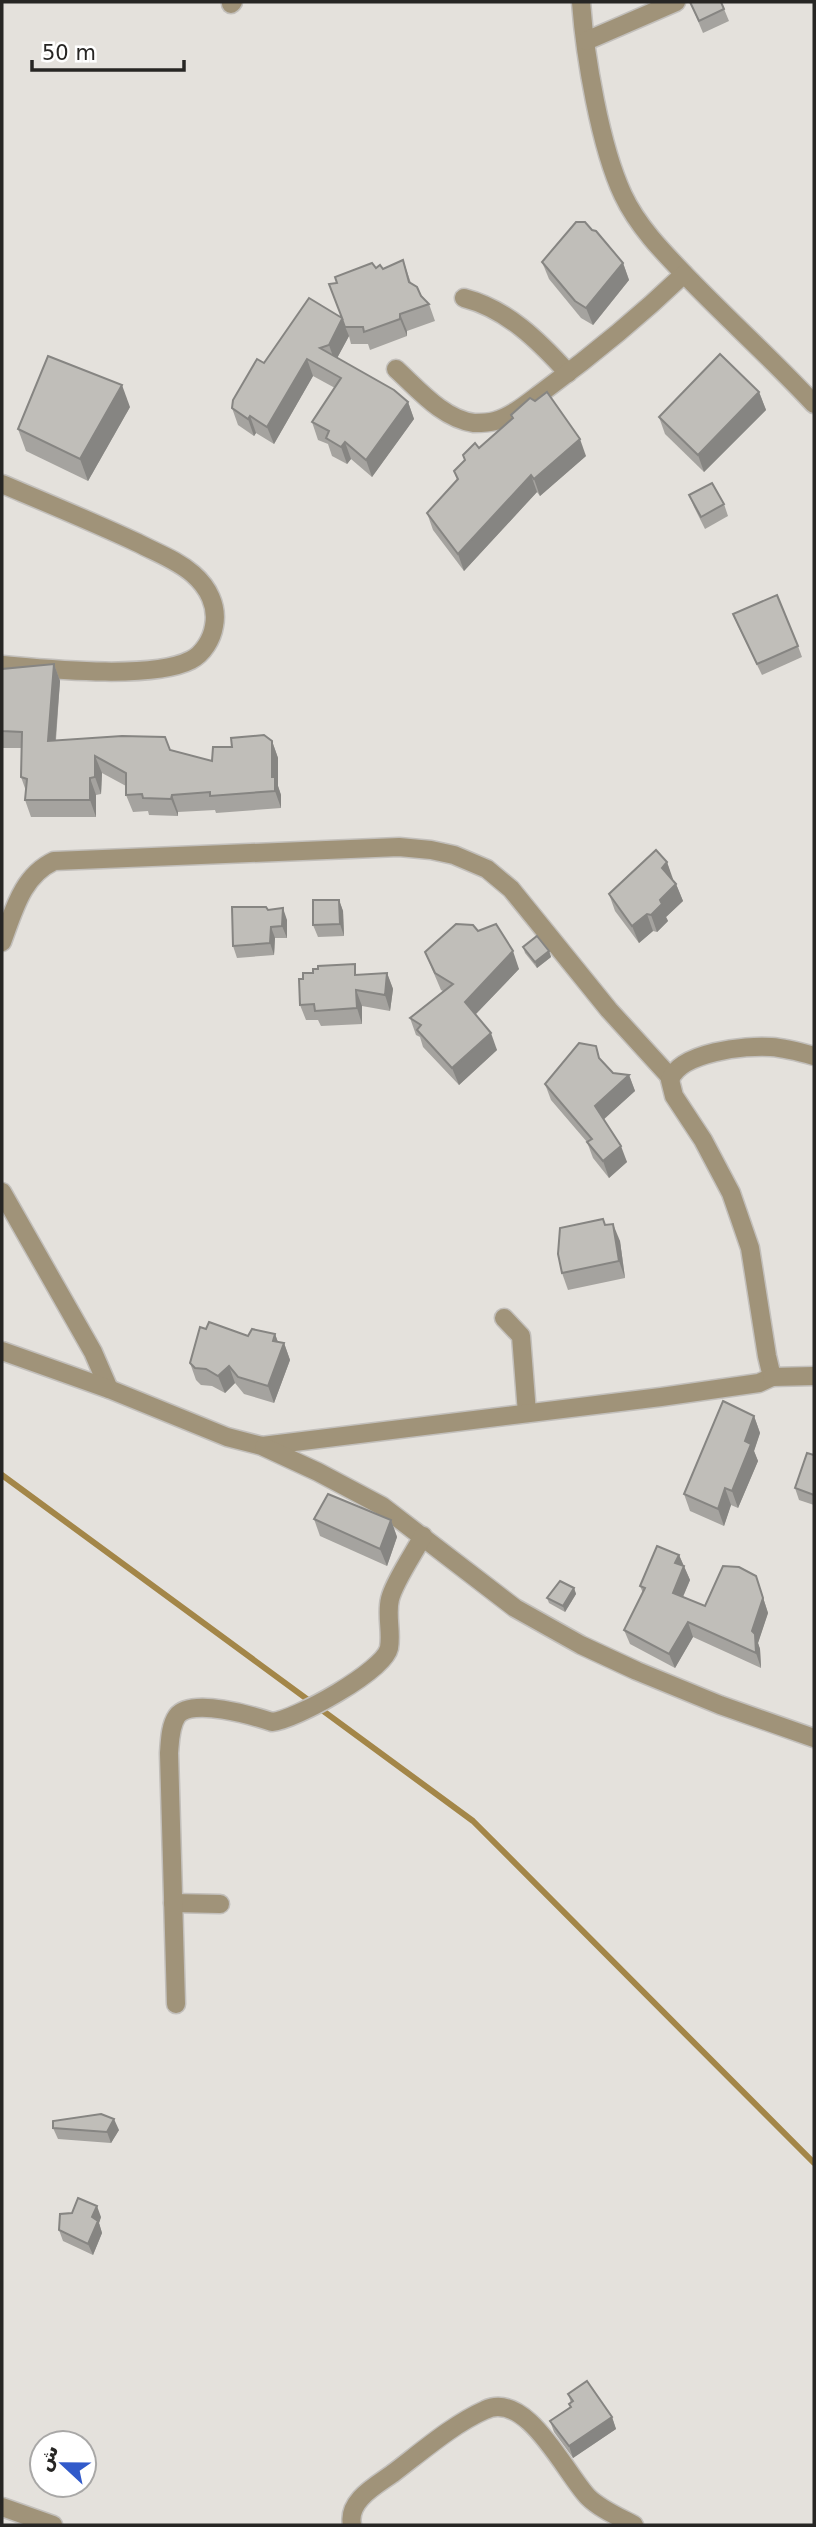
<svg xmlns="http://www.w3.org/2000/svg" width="816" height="2527" viewBox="0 0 816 2527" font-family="'DejaVu Sans',Cairo,sans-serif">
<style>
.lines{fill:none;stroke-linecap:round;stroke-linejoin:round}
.stream{stroke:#a38648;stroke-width:6}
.street-casing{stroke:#c2bfbb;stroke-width:21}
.street{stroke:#a09379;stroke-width:18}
.wall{fill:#a5a39f}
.shaded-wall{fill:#868582}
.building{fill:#c0beb9;stroke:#868582;stroke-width:2}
</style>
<rect width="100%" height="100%" fill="#e4e1dc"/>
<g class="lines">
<!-- stream -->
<polyline class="stream" points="2,1475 473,1821 814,2163"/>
<!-- street casing -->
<g class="street-casing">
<g id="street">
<path d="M581,2C585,56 600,146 623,195C639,229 667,256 693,283C733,324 775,362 814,404"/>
<polyline points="231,4 233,2"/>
<polyline points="586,41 676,2"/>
<path d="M464,298C507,309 539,341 568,373"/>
<path d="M396,369C418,389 443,419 474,423C481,423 488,423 495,421C513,416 530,401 545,390C594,354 640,316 684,274"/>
<path d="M2,484C47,503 93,522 138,543C157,553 177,560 193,574C208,587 218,606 214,626C212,639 203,654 191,660C152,680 47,669 2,665"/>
<path d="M2,942C14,910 22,876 54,861L399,847L431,850L454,855L487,869L511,889L609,1010L671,1078"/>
<polyline points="2,1192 93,1352 109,1389"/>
<polyline points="504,1318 521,1336 527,1413"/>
<path d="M2,1351L109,1389L227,1437L262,1446L661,1397L759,1383L772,1377L767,1356L750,1248L731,1193L703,1140L674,1096L670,1080C680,1052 746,1045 771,1047C786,1048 800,1052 814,1056"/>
<polyline points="772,1377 814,1376"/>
<polyline points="264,1447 318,1472 382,1506 515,1608 581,1645 637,1671 720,1705 814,1738"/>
<polyline points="173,1903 220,1904"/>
<path d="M176,2004L169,1753C170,1741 170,1726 177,1716C191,1697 254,1716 272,1722C295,1720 384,1671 389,1648C392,1632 386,1615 390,1599C394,1582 414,1553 423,1536"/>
<polyline points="2,2507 53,2525"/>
<path d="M352,2525C347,2501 375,2486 392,2474C420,2453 453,2424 485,2410C527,2390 565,2473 588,2497C600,2509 619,2517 634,2525"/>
</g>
</g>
<!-- street -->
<use href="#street" class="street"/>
</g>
<!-- wall -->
<g class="wall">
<polygon points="690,2 724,9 729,21 703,33"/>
<polygon points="403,260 411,283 429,304 435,321 407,331 407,336 370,350 368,344 351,344 349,336 337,358 408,402 414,419 372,477 351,459 347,464 332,456 328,444 318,440 312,422 335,388 313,376 274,444 256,433 254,436 238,425 232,408 264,363 342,318 337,283 376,268 383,269"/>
<polygon points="542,262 623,263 629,280 593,325 581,318 549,279"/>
<polygon points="759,392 766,410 704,472 665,434 659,417"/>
<polygon points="130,407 88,481 26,451 18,429"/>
<polygon points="511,415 586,456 540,496 537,492 464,571 433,530 427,513 457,480 454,471 465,460 463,455 479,448 512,419"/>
<polygon points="689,495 724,504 728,516 705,529 694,507"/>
<polygon points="733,614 798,646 802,657 762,675 738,626"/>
<polygon points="54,664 60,681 56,740 170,750 212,761 232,747 272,741 278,758 278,786 281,795 281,808 216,813 215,810 178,812 178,816 149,815 148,811 133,812 126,795 126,786 102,773 101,794 96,795 96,817 31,817 25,800 26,791 21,777 22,748 2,748 2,669"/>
<polygon points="667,862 672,879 676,884 683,901 666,917 668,921 657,932 653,931 639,943 615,911 609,894"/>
<polygon points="339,900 343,911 344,936 318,937 313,925"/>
<polygon points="268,910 287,920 287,938 275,938 274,955 237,958 233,946"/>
<polygon points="478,931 519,969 475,1015 497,1050 459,1085 423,1047 420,1037 416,1035 410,1018 443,991 441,990 432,969 425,952"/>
<polygon points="523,947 549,951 551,957 537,968 525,953"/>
<polygon points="387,973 393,989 390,1011 362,1006 362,1024 321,1026 318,1020 306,1020 300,1005 358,975"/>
<polygon points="602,1061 613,1073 629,1075 635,1091 603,1119 627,1162 609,1178 593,1158 587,1142 551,1100 545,1084"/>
<polygon points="605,1225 620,1241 625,1278 568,1290 562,1273"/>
<polygon points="206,1329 248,1336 275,1334 278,1342 284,1343 290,1360 274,1403 244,1394 235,1383 225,1393 212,1386 201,1385 196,1380 190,1363"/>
<polygon points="754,1416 760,1433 754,1451 758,1461 738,1508 731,1505 724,1526 690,1511 684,1494"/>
<polygon points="814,1455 814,1505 799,1500 795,1488"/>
<polygon points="314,1519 391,1520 397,1537 387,1566 320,1536"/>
<polygon points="679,1555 690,1580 683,1597 705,1606 761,1591 768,1613 758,1643 760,1649 761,1668 693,1637 675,1668 630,1644 624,1630 643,1593 640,1586"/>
<polygon points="574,1588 576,1594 565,1612 549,1603 547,1598"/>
<polygon points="53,2128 119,2130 111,2143 58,2139"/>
<polygon points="101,2217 99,2223 102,2233 93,2255 63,2241 59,2230"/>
<polygon points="568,2394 612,2417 616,2429 573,2458 554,2432 550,2421 570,2407 569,2404 571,2403"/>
</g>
<!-- shaded-wall -->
<g class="shaded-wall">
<polygon points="623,263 629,280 593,325 586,308"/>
<polygon points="400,314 407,331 407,336 400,319"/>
<polygon points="342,319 349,336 335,362 329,345"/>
<polygon points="307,359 313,376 274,444 267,427"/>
<polygon points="122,385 130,407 88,481 80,459"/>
<polygon points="759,392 766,410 704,472 698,455"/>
<polygon points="408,402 414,419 372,477 366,460"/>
<polygon points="250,416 256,433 254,436 248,419"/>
<polygon points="580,439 586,456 540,496 534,479"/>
<polygon points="345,442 351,459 347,464 341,447"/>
<polygon points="531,475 537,492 464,571 458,554"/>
<polygon points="54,664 60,681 54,758 48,741"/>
<polygon points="272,741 278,758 278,786 281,795 281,808 275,791 272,777"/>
<polygon points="95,756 102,773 101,794 95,777"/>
<polygon points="90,778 96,795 96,817 90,800"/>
<polygon points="172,795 178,812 178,816 171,799"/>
<polygon points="667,862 673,879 668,885 662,868"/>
<polygon points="676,884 683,901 666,917 668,921 657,932 651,915 660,900"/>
<polygon points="339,900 343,911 344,936 340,924"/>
<polygon points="283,908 287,920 287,938 282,926"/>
<polygon points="647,914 653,931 639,943 632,926"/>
<polygon points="271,927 275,938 274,955 270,943"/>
<polygon points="513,951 519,969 471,1019 465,1002"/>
<polygon points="549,951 551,957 537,968 535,962"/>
<polygon points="387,973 393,989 390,1011 385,995"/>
<polygon points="356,990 362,1006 362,1024 357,1008"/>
<polygon points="491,1033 497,1050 459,1085 452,1068"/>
<polygon points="629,1075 635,1091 601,1122 595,1106"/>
<polygon points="621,1146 627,1162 609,1178 603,1161"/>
<polygon points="613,1224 620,1241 625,1278 619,1261"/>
<polygon points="275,1334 281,1351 284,1343 290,1360 274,1403 268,1386"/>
<polygon points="229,1366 235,1383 225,1393 218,1376"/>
<polygon points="754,1416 760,1433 754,1451 758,1461 738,1508 732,1491 745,1441"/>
<polygon points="725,1488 731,1505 724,1526 718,1509"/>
<polygon points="391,1520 397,1537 387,1566 380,1549"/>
<polygon points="679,1555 690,1580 678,1608 673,1593 675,1563"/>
<polygon points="756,1576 768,1613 758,1643 760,1649 761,1668 756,1653 752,1631"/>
<polygon points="574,1588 576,1594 565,1612 563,1606"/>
<polygon points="688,1622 693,1637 675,1668 669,1654"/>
<polygon points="114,2119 119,2130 111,2143 107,2132"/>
<polygon points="97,2206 101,2217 99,2223 102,2233 93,2255 88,2244 92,2217"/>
<polygon points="612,2417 616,2429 573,2458 569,2446"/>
</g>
<!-- building -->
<g class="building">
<polygon points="690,2 721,2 724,9 699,21"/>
<polygon points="576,222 585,222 592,230 596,231 623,263 586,308 575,301 542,262"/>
<polygon points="403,260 409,282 417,287 421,296 429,304 400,314 400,319 364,332 363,327 345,327 342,319 329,345 320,348 394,390 408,402 366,460 345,442 341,447 326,438 329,431 312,422 341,378 307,359 267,427 250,416 248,419 232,408 233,400 257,359 264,363 309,298 342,318 329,284 337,283 335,277 372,263 376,268 380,265 383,269"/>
<polygon points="720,354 759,392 698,455 659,417"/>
<polygon points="48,356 122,385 80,459 18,429"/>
<polygon points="547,392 580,439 534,479 531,475 458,554 427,513 458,479 454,471 465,460 463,455 475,443 479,448 513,418 511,415 530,398 535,401"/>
<polygon points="712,483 724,504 701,517 689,495"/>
<polygon points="777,595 798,646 757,664 733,614"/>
<polygon points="54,664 48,741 122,736 165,737 170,750 212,761 213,747 232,747 231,738 264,735 272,741 272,777 275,777 275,791 210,796 210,792 172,795 171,799 143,798 142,794 126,795 126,773 95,756 95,777 90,778 90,800 25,800 27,779 21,777 22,732 2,731 2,669"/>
<polygon points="656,850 667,862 662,868 676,884 660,900 662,904 651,915 647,914 632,926 609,894"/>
<polygon points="313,900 339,900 340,924 313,925"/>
<polygon points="232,907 266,907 268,910 283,908 282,926 271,927 270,943 233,946"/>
<polygon points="456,924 473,925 478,931 496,924 513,951 465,1002 491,1033 452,1068 417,1030 421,1025 410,1018 453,984 435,973 425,952"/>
<polygon points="537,936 549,951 535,962 523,947"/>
<polygon points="355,964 355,975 387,973 385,995 356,990 357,1008 315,1011 314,1004 300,1005 299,979 303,979 303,973 313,973 313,969 318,969 318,966"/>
<polygon points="579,1043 596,1046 599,1058 613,1073 629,1075 595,1106 621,1146 603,1161 587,1142 592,1139 545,1084"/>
<polygon points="603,1219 605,1225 613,1224 619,1261 562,1273 558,1254 560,1228"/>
<polygon points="209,1322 248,1336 252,1329 275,1334 273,1341 284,1343 268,1386 238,1377 229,1366 218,1376 206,1369 195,1368 190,1363 200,1327 206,1329"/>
<polygon points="723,1401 754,1416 745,1441 751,1444 732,1491 725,1488 718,1509 684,1494"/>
<polygon points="807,1453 814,1455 814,1495 795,1488"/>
<polygon points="328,1494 391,1520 380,1549 314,1519"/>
<polygon points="657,1546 679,1555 675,1563 684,1566 673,1593 705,1606 723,1566 739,1567 756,1576 763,1598 752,1631 755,1634 756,1653 688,1622 669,1654 624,1630 645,1588 640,1586"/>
<polygon points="560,1581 574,1588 563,1606 547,1598"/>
<polygon points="101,2114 114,2119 107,2132 53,2128 53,2121"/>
<polygon points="78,2198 97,2206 92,2217 98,2221 88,2244 59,2230 60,2214 72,2213"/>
<polygon points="587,2381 612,2417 569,2446 550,2421 571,2407 569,2404 573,2401 568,2394"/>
</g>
<!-- border -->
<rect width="816" height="2527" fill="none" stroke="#272624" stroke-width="7"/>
<!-- north arrow -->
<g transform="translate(63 2464) rotate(292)"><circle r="33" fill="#ffffff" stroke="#a9a8a7" stroke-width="2"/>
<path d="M0-5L12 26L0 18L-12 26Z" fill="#315aca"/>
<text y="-10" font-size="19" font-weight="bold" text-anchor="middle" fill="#272624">ش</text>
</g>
<!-- scale -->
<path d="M32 60v10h152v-10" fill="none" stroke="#272624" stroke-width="3.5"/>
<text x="42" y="60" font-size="21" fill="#272624" stroke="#ffffff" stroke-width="5" paint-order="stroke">50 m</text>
</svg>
